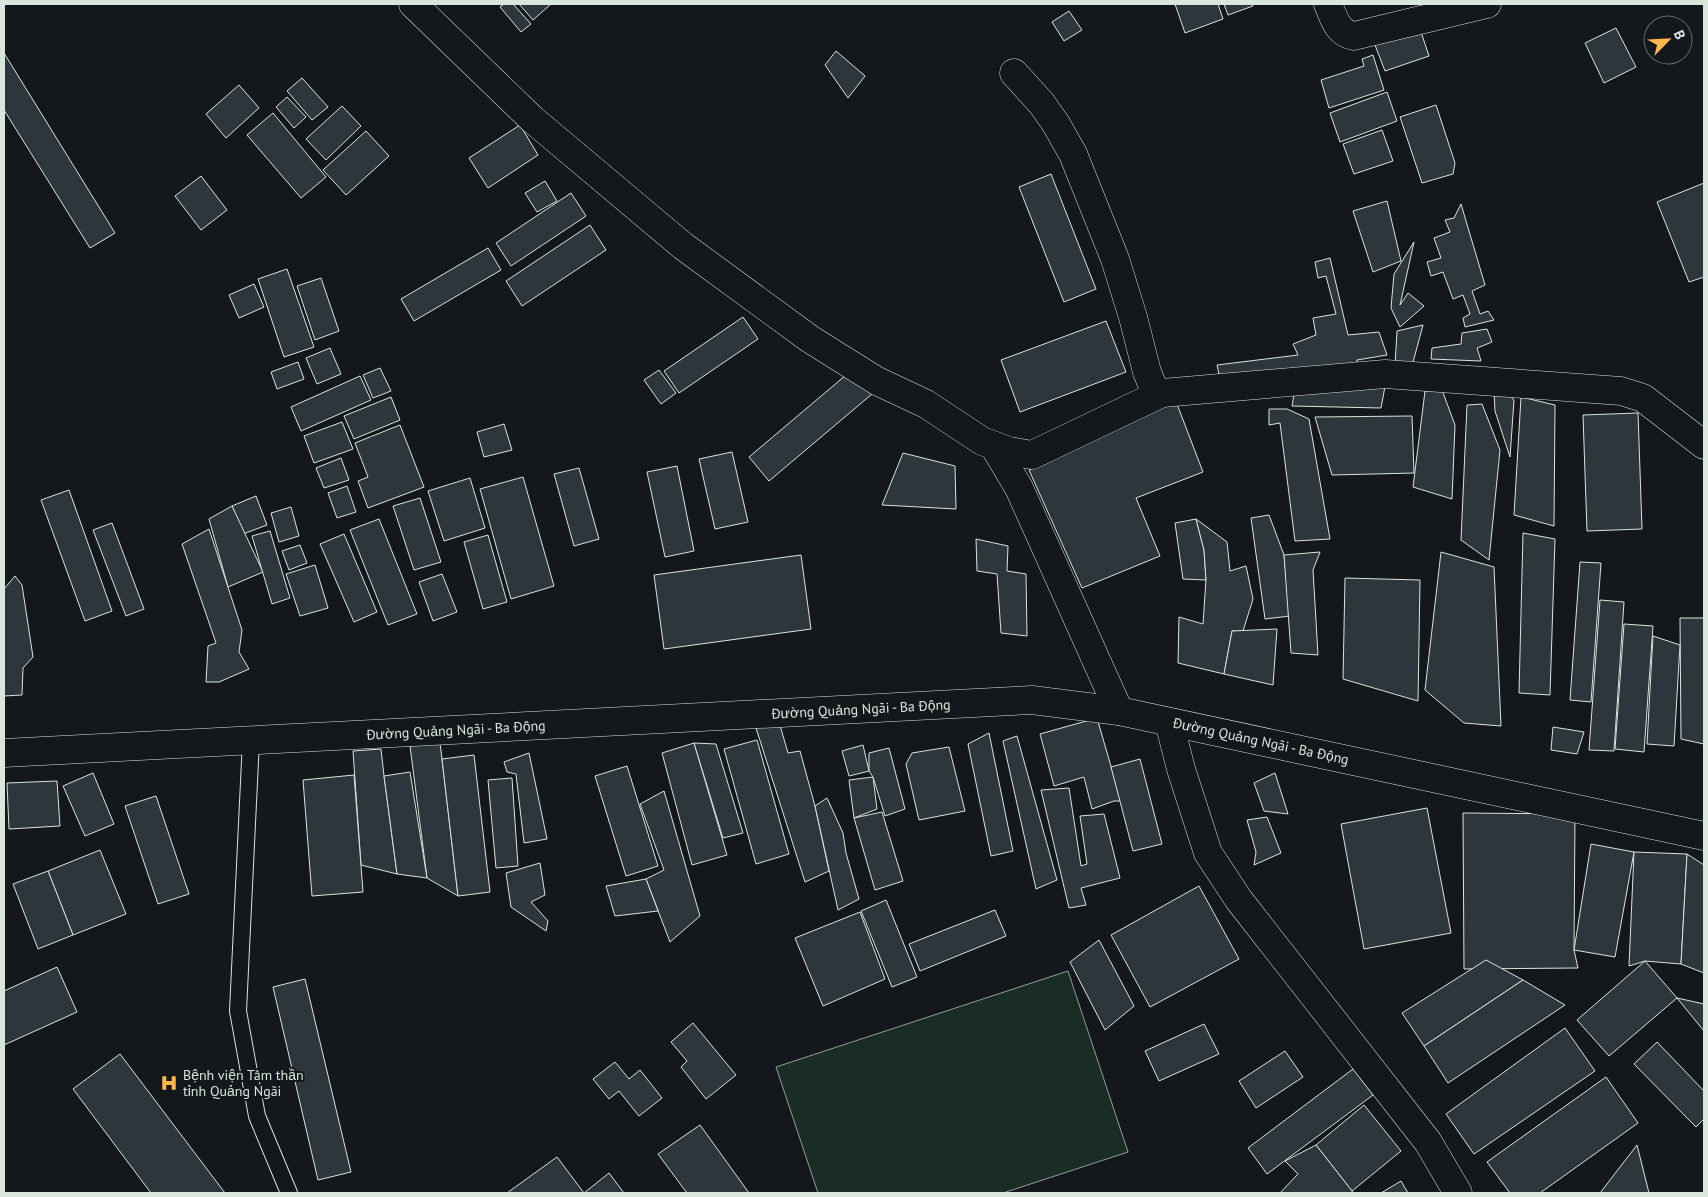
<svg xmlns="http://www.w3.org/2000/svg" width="1708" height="1197" viewBox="0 0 1708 1197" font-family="'PT Sans',sans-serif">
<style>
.green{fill:#1a2d24;stroke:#939e99}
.building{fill:#2c363c;stroke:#d8e6dc}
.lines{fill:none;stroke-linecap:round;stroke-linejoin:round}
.lane-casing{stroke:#d8e6dc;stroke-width:18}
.street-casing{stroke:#d8e6dc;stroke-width:29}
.secondary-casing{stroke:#d8e6dc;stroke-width:29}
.lane{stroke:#14181c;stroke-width:16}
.street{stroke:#14181c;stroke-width:28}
.secondary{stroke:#14181c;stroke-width:28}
.labels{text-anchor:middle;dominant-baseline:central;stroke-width:4;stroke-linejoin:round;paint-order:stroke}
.street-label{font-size:14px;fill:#d8e6dc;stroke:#14181c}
.poi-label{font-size:14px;fill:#d8e6dc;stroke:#14181c;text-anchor:start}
</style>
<rect width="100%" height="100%" fill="#14181c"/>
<!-- green -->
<polygon class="green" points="1068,971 1128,1152 1003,1193 818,1193 776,1067"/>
<!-- building -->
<g class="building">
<polygon points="504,4 513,4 531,24 521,32 500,7"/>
<polygon points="519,4 551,4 533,20"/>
<polygon points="1175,4 1218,4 1223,19 1185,33"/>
<polygon points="1224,4 1252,4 1253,6 1228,15"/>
<polygon points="1069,11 1082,30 1064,41 1052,22"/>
<polygon points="1616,28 1636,67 1604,83 1585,43"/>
<polygon points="1420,29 1429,56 1385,71 1375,45"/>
<polygon points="836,51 865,76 848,98 825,65"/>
<polygon points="4,53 115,233 90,248 4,110"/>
<polygon points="1373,55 1384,90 1329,108 1321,80 1364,66 1362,59"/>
<polygon points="302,78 328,107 312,120 287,91"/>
<polygon points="239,85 259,108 226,138 206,114"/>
<polygon points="1387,92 1397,121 1340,142 1330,113"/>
<polygon points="287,97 306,117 294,128 276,107"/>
<polygon points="1436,105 1455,163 1453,174 1422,183 1400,117"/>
<polygon points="342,106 361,126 326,160 306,139"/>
<polygon points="273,113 326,177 301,198 247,135"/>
<polygon points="520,125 538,155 488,188 469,158"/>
<polygon points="1382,130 1393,161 1354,174 1343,144"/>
<polygon points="366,131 389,156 346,195 323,170"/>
<polygon points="1051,174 1096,289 1064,302 1019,187"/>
<polygon points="201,176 227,210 201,230 175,196"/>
<polygon points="545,181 557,201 537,212 525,193"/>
<polygon points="1704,183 1704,277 1689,282 1657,202"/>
<polygon points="571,193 586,216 511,266 496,243"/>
<polygon points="1387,201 1401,261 1373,272 1353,211"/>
<polygon points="1461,204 1485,285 1472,291 1480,314 1488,311 1494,320 1465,327 1463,318 1470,314 1463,295 1453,299 1443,272 1431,276 1427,262 1441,258 1434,238 1450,232 1445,220 1454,218"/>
<polygon points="590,225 606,250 522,306 506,281"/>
<polygon points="1414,242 1400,305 1408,293 1424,306 1400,327 1391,308 1394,274"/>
<polygon points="488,248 501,270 414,321 401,299"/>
<polygon points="1330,258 1348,335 1379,332 1387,355 1357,360 1357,369 1220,379 1217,365 1298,355 1293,344 1316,335 1313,318 1336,314 1326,276 1318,278 1315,262"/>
<polygon points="287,269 314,347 284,357 258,279"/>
<polygon points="321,278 339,331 315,340 297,286"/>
<polygon points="254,284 264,307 239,318 229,295"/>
<polygon points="743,317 758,339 679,393 664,371"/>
<polygon points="1106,321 1126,372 1020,412 1001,360"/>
<polygon points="1423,325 1412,366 1395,366 1397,331"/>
<polygon points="1487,329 1492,342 1477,348 1481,361 1431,359 1432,348 1461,344 1462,333"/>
<polygon points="330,348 341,374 317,384 306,358"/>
<polygon points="298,362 304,379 277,389 271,372"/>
<polygon points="380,368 391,391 373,398 363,375"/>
<polygon points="659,370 676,393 661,404 644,380"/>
<polygon points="852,370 872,394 769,481 749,457"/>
<polygon points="360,376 371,400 301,431 291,407"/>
<polygon points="1386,381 1381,408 1292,406 1295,388"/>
<polygon points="1442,390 1455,425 1452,499 1413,487 1425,391"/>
<polygon points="1494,391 1506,391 1514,400 1510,457 1495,411"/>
<polygon points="391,397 400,420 354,439 344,416"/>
<polygon points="1521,397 1555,405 1554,526 1514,515"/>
<polygon points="1175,399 1203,472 1136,498 1160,556 1082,588 1029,470"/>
<polygon points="1482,404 1500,450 1489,560 1461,540 1467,405"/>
<polygon points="1269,409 1287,409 1309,419 1330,539 1295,541 1280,423 1269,425"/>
<polygon points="1638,413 1642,529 1587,531 1583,415"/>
<polygon points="1412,416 1414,473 1332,475 1315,417"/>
<polygon points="342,422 353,449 314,463 304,436"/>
<polygon points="504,424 512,450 484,457 477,432"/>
<polygon points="400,425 424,487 368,508 358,481 368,477 355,443"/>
<polygon points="732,452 748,522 715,529 699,459"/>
<polygon points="903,453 955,466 956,509 882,505"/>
<polygon points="341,458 349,480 324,488 316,468"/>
<polygon points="677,466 694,551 665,557 647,472"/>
<polygon points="579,468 599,539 574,546 554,474"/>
<polygon points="523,477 554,586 511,599 480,489"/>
<polygon points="470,478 485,528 444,541 428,491"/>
<polygon points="347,486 356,512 337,518 328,493"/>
<polygon points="69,490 112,611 85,621 41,500"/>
<polygon points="256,496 267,525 243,534 232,506"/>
<polygon points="420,498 441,562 414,570 393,506"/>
<polygon points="232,506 263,572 228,587 209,519"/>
<polygon points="291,507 299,536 279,542 271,513"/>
<polygon points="1269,515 1284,555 1290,616 1265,619 1251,518"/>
<polygon points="379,519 417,614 388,625 350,530"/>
<polygon points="1196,519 1204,550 1206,580 1183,579 1175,523"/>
<polygon points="1196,519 1227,542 1230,571 1246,566 1253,599 1243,631 1232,631 1224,674 1178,663 1179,617 1203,624 1206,580 1204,550"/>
<polygon points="112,523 144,609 126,616 93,530"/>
<polygon points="209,529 242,630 239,652 249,669 219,682 206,682 208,646 216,643 182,544"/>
<polygon points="270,531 290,598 272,604 252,536"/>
<polygon points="1523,533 1555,539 1550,695 1519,693"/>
<polygon points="344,534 377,612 354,622 320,544"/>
<polygon points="488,535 507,602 483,609 464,542"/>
<polygon points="976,539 1008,546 1007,571 1026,574 1027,636 1001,633 997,574 977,571"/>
<polygon points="300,545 307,563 289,570 282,551"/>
<polygon points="1320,552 1313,570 1318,655 1291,653 1284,555"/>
<polygon points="1441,552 1494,567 1501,726 1464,723 1425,690"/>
<polygon points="801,555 811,629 664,649 654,575"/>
<polygon points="1580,562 1601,563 1591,702 1570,700"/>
<polygon points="315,565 328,608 300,616 286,574"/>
<polygon points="442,574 457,612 433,621 419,582"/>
<polygon points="15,576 22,585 33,657 23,668 22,695 4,696 4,589"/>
<polygon points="1345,578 1420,580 1418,701 1343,679"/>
<polygon points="1600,600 1624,602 1614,751 1589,750"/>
<polygon points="1680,618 1704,618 1704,744 1681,739"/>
<polygon points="1624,624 1653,626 1644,752 1615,749"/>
<polygon points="1277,629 1273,685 1224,674 1232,631"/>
<polygon points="1653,636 1680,645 1674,746 1647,744"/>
<polygon points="1097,718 1121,801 1114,801 1092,809 1084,777 1054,786 1040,734"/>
<polygon points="779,722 788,753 800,751 815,806 829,871 805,882 756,728"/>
<polygon points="1553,727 1584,732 1577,754 1551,750"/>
<polygon points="989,733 1013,851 991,856 968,744"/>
<polygon points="1017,736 1057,880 1036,889 1003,741"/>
<polygon points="757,740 789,854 756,864 724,749"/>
<polygon points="440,743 442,759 458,896 427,878 410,746"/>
<polygon points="694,743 727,855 692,865 662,753"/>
<polygon points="694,743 716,744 743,833 723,838"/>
<polygon points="863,745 869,771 849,776 842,751"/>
<polygon points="949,747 965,811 919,820 906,764 912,753"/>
<polygon points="889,748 905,809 885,816 873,777 869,771 869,753"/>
<polygon points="381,749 384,776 397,874 361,865 353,751"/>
<polygon points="529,753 547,839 524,843 516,774 507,772 504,762"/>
<polygon points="474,755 490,892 458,896 442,759"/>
<polygon points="1140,759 1162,844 1133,851 1111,767"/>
<polygon points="627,766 658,866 626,876 595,776"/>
<polygon points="410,772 427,878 397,874 384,776"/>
<polygon points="93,773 114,824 85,836 63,786"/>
<polygon points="1275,773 1288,814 1264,811 1254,783"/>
<polygon points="354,775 363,892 312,896 303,780"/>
<polygon points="873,777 877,809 854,818 849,780"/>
<polygon points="512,778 518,866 496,868 488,780"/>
<polygon points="57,781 60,826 9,829 7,783"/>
<polygon points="1069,788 1081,866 1087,864 1080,816 1104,814 1120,878 1081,888 1086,905 1069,908 1041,790"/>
<polygon points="664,791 700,916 670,942 646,879 664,870 640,804"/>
<polygon points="156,796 189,894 158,904 125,806"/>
<polygon points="827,798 843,833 846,853 859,899 838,910 815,806"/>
<polygon points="1427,808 1451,933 1364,949 1341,824"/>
<polygon points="882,812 903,881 875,890 854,818"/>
<polygon points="1463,813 1575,814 1574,950 1578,968 1464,969"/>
<polygon points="1267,817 1281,853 1254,865 1256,852 1247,820"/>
<polygon points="1591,844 1634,852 1615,957 1574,950"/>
<polygon points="100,850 126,914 73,935 48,871"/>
<polygon points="1634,852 1687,854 1681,964 1645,961 1629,966"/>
<polygon points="1687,854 1704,865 1704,973 1681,964"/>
<polygon points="540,863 545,895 531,902 548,921 546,931 511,907 506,873"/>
<polygon points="48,871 73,935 38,949 13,884"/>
<polygon points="646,879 658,911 615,916 606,886"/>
<polygon points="1199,886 1239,959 1150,1007 1111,935"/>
<polygon points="886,900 917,977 892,987 861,911"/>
<polygon points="995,910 1006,936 920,971 909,944"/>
<polygon points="860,912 885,979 823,1006 795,938"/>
<polygon points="1099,940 1134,1006 1105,1030 1070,962"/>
<polygon points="1486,960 1523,980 1424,1046 1402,1013"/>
<polygon points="1645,961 1677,998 1609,1056 1577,1020"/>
<polygon points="57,967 77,1012 4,1045 4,991"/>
<polygon points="305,979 351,1172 318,1180 273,987"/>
<polygon points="1523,980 1565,1005 1448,1083 1424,1046"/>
<polygon points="1677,998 1704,1004 1704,1031"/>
<polygon points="693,1023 736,1075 706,1099 681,1067 687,1061 671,1042"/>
<polygon points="1204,1024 1219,1054 1159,1081 1145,1051"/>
<polygon points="1565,1028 1595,1071 1474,1154 1446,1114"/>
<polygon points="1657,1042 1704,1091 1704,1119 1696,1127 1634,1064"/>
<polygon points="1285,1051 1303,1077 1256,1108 1239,1081"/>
<polygon points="120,1054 225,1193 151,1193 73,1089"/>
<polygon points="615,1062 629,1079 640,1070 662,1098 639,1116 619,1091 609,1099 593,1079"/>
<polygon points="1353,1069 1373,1095 1267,1174 1248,1148"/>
<polygon points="1606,1077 1638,1123 1540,1193 1510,1193 1487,1162"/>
<polygon points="1364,1105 1401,1151 1352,1191 1316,1145"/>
<polygon points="700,1125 749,1193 687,1193 658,1154"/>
<polygon points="1316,1145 1352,1191 1353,1193 1280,1193 1298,1174 1285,1161"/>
<polygon points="1637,1145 1649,1193 1600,1193"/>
<polygon points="557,1157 584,1193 609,1173 624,1193 507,1193"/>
<polygon points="1401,1181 1408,1193 1381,1193"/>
</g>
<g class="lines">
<!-- lane casing -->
<g class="lane-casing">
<polyline id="lane" points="251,740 238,1011 257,1116 289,1193"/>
</g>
<!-- street casing -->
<g class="street-casing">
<g id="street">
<polyline points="413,4 532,119 683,246 810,339 877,381 926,404 982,441 1009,451 1032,455 1162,393"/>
<path d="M1328,4C1334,18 1337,33 1354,36L1487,4"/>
<polyline points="1014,73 1042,104 1056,124 1073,154 1115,259 1133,317 1147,372 1154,389 1162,393 1385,374 1621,391 1643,398 1704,445"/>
<polyline points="994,446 1019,488 1119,711"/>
<polyline points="1169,722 1181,769 1208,853 1239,900 1428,1142 1458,1193"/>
</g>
</g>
<!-- secondary casing -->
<g class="secondary-casing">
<polyline id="secondary" points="4,753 1032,700 1119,711 1704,836"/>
</g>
<!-- lane -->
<use href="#lane" class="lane"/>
<!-- street -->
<use href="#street" class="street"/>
<!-- secondary -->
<use href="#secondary" class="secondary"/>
</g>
<!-- icons -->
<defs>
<g id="hospital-bare" transform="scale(1.35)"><path d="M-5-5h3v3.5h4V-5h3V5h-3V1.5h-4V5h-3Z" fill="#ffb74d" stroke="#14181c" stroke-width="2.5" paint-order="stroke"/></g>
</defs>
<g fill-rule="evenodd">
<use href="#hospital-bare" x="169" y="1083"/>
</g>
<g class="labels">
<!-- street labels -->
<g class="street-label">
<text transform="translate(861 709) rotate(-3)">Đường Quảng Ngãi - Ba Động</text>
<text transform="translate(456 730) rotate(-3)">Đường Quảng Ngãi - Ba Động</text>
<text transform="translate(1261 741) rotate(12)">Đường Quảng Ngãi - Ba Động</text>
</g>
<!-- poi labels -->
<g class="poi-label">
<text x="183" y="1075">Bệnh viện Tâm thần<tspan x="183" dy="16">tỉnh Quảng Ngãi</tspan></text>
</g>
</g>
<!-- border -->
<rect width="1708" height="1197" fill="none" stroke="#d8e6dc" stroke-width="10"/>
<!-- north arrow -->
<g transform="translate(1668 40) rotate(66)"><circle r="24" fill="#14181c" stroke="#626a69"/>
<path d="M0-4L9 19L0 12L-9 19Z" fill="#ffb74d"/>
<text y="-8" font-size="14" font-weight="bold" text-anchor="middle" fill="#d8e6dc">B</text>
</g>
</svg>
